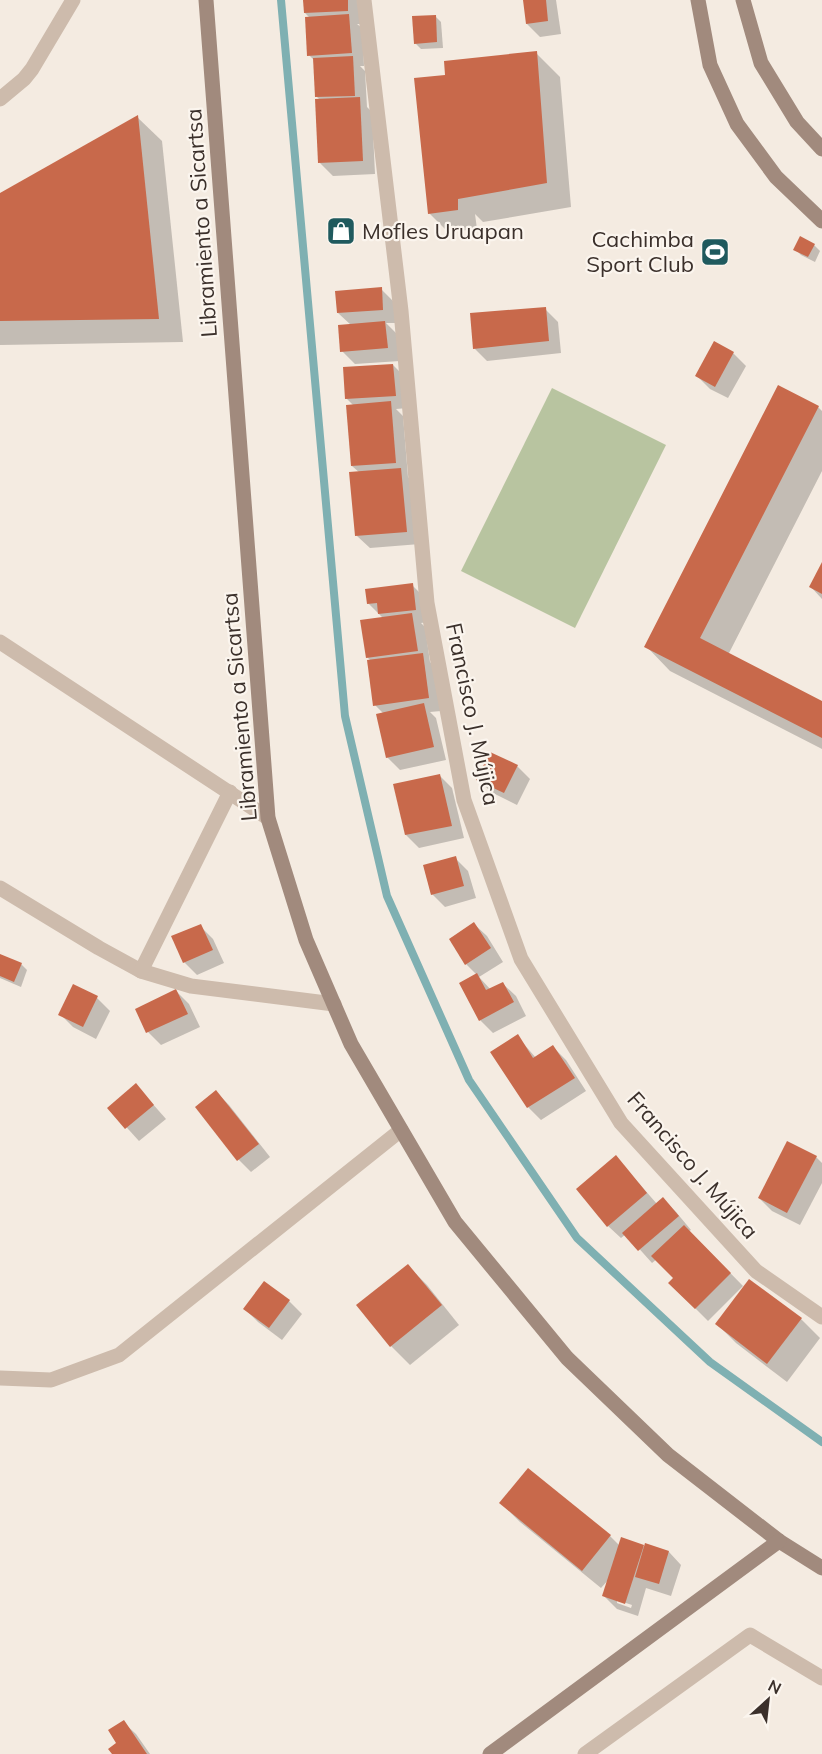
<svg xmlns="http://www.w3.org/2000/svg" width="822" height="1754" viewBox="0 0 822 1754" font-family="Mulish,sans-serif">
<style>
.green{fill:#b8c4a0}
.shadow{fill:#0003;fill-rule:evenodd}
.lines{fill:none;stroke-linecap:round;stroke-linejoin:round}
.stream{stroke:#7fb0b2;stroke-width:8}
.building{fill:#c8694b}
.lane{stroke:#cdbbac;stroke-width:15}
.street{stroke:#cdbbac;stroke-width:15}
.secondary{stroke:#a18a7d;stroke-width:15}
.labels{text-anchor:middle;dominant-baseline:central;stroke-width:4.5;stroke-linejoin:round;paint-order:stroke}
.street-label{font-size:22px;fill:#3b302b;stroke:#fbf5ee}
.poi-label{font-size:22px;fill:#3b302b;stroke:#fbf5ee;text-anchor:start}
</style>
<rect width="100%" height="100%" fill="#f4ebe1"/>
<!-- green -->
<polygon class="green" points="552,388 666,445 575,628 461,571"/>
<!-- shadow -->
<g class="shadow">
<polygon points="305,0 359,0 361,24 357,24 362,28 364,66 360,66 365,71 367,107 372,112 375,174 333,176 320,163 321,101 317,97 315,61 309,55 310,18 305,13"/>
<polygon points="524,0 556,0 561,34 540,37 527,24"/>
<polygon points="435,16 441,22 443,48 421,49 415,43"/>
<polygon points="536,53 560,77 571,207 483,222 475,214 477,229 448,232 429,213 444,77"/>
<polygon points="137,117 162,141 183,342 0,345 0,194"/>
<polygon points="814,245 820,251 815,262 801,255 795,249"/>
<polygon points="381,289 394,302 396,323 386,323 398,335 400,361 355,364 342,351 351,325 338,313"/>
<polygon points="545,309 558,322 561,353 487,361 474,348"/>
<polygon points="733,353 746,366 728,398 710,389 697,376"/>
<polygon points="393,365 406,378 408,408 396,409 403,416 408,477 413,482 420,544 370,548 357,536 360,473 352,466 354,406 346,398"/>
<polygon points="818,407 822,411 822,471 728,655 822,702 822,749 670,671 646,646"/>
<polygon points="822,565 822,599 811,587"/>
<polygon points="412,585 425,598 428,622 421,623 425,627 430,662 435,667 441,711 430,712 436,718 446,760 400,770 387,757 384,714 375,705 371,661 367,657 383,618 368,603"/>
<polygon points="517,766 530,779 517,805 491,792 478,779"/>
<polygon points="439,775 452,788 464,838 419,848 406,835 395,785"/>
<polygon points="455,858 468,871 476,898 445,907 432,894"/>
<polygon points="474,924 487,936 503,962 479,977 491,990 503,984 516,996 526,1016 493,1033 480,1020 477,975 466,964"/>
<polygon points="200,926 213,939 224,963 197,975 184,962"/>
<polygon points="0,955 21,964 27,970 21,987 0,978"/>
<polygon points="74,986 97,998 110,1011 96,1039 73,1027 60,1014"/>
<polygon points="176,991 189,1004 200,1027 161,1045 148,1032 137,1009"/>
<polygon points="517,1036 536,1058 553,1047 566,1060 586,1091 541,1120 528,1107"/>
<polygon points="136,1085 166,1119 139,1141 109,1108"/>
<polygon points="216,1092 229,1105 270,1157 251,1172 239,1160"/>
<polygon points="616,1157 657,1204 663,1199 676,1212 691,1230 689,1231 743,1286 708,1321 670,1283 675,1278 657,1259 652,1263 626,1234 621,1238 608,1226"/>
<polygon points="816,1157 822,1163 822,1183 800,1225 772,1211 759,1198"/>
<polygon points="408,1266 427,1285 459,1325 410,1365 391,1346"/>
<polygon points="289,1301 302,1314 282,1340 258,1322 245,1309"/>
<polygon points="801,1319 820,1338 787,1382 736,1343 717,1324"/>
<path d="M501,1503L610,1536L620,1546H643L645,1548L669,1552L681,1565L671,1596L646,1588L638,1616L617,1609L604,1596L609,1579L601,1588L520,1522ZM617,1600L632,1605L631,1608L617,1603Z"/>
<polygon points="123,1722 136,1734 150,1754 114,1754 118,1744"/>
</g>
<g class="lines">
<!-- stream -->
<polyline class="stream" points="281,0 345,716 387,896 469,1080 577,1238 710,1362 822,1442"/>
</g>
<!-- building -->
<g class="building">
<polygon points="303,0 348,0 348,11 304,13"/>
<polygon points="523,0 546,0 548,21 526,24"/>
<polygon points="349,14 352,53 307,56 305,17"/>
<polygon points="436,15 437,42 414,44 412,16"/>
<polygon points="537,51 547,183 458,199 458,210 428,214 414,78 445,75 444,61"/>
<polygon points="353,56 355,96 315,97 313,58"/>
<polygon points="360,97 363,161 318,163 315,99"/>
<polygon points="138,115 159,319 0,321 0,193"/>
<polygon points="800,236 815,244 808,257 793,250"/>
<polygon points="382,287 383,310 337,313 335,291"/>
<polygon points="546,307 549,341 473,349 470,313"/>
<polygon points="385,321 388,348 340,352 338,325"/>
<polygon points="714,341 734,352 715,387 695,376"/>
<polygon points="393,364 396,396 345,399 343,367"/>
<polygon points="778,385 819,406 700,638 822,701 822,738 644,647"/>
<polygon points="391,401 396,463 351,466 346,405"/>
<polygon points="401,468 407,532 355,536 349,472"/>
<polygon points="822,562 822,594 809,587"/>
<polygon points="413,583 416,610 378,614 377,603 367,604 365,589"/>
<polygon points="412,613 418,651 366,658 360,620"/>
<polygon points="423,653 429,698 373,706 367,660"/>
<polygon points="424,703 434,747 386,758 376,714"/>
<polygon points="490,752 518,765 504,793 476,780"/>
<polygon points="440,774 452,826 405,835 393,784"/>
<polygon points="456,856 464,886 431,895 423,865"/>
<polygon points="474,922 491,948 465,965 449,939"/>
<polygon points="201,924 213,950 183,963 171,936"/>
<polygon points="0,954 22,963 14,982 0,976"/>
<polygon points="477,973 486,990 503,982 514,1002 479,1021 459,983"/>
<polygon points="73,984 98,996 83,1027 58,1015"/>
<polygon points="176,989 188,1014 146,1033 135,1009"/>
<polygon points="518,1034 533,1058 553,1045 575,1078 527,1108 490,1052"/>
<polygon points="136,1083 154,1105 125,1129 107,1108"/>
<polygon points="216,1090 259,1144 237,1161 195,1107"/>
<polygon points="787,1141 817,1156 787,1213 758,1198"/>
<polygon points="616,1155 647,1193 607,1227 576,1189"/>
<polygon points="663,1197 679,1216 638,1251 622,1233"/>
<polygon points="684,1225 731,1273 695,1309 668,1283 673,1278 651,1256"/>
<polygon points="408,1264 442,1305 390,1347 356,1305"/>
<polygon points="749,1279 802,1318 767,1364 715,1324"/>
<polygon points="264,1281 290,1300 269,1328 243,1309"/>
<polygon points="528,1468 611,1535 582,1571 499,1503"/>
<polygon points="621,1537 644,1545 625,1604 602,1596"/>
<polygon points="645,1543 669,1551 659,1584 635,1577"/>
<polygon points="124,1720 147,1754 112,1754 108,1749 116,1743 108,1730"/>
</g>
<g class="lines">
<!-- lane -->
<g class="lane">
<polyline points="0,99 24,79 32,69 73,0"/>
<polyline points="0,642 268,818"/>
<polyline points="0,888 99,948 141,971 191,986 334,1004"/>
<polyline points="141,971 230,792"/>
<polyline points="0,1378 51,1380 119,1355 401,1130"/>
<polyline points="585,1754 750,1635 822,1678"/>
</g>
<!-- street -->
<polyline class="street" points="364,0 401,311 427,603 464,800 521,959 621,1123 756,1271 822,1317"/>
<!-- secondary -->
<g class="secondary">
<polyline points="206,0 268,818 306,940 351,1044 455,1222 567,1358 668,1455 779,1541 822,1568"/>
<polyline points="698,0 710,65 737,124 776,177 822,221"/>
<polyline points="743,0 761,63 797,122 822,149"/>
<polyline points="490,1754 779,1541"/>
</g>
</g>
<!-- icons -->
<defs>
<g id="shop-square" transform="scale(1.5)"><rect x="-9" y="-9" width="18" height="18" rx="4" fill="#1f5a5e" stroke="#fbf5ee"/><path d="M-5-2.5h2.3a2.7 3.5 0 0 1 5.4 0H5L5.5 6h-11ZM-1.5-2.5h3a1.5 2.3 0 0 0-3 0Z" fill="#fff"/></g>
<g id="stadium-square" transform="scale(1.5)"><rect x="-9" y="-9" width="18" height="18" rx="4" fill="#1f5a5e" stroke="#fbf5ee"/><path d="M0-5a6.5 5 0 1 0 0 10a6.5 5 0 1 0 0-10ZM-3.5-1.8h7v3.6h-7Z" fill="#fff"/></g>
</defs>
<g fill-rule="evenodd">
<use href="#shop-square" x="341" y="231"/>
<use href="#stadium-square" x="715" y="252"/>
</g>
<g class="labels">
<!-- street labels -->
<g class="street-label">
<text transform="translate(201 223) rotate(-94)">Libramiento a Sicartsa</text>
<text transform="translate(239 707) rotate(-95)">Libramiento a Sicartsa</text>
<text transform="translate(473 714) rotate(78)">Francisco J. Mújica</text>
<text transform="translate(693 1165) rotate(49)">Francisco J. Mújica</text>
</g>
<!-- poi labels -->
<g class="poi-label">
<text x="362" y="231">Mofles Uruapan</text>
<text x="694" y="239" text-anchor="end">Cachimba<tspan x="694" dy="25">Sport Club</tspan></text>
</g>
</g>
<!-- north arrow -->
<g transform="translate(768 1700) rotate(27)" stroke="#fbf5ee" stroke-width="4.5" paint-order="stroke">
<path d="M0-4.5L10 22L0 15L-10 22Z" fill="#3b302b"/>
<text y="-9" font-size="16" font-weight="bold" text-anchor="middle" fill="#3b302b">N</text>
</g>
</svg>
